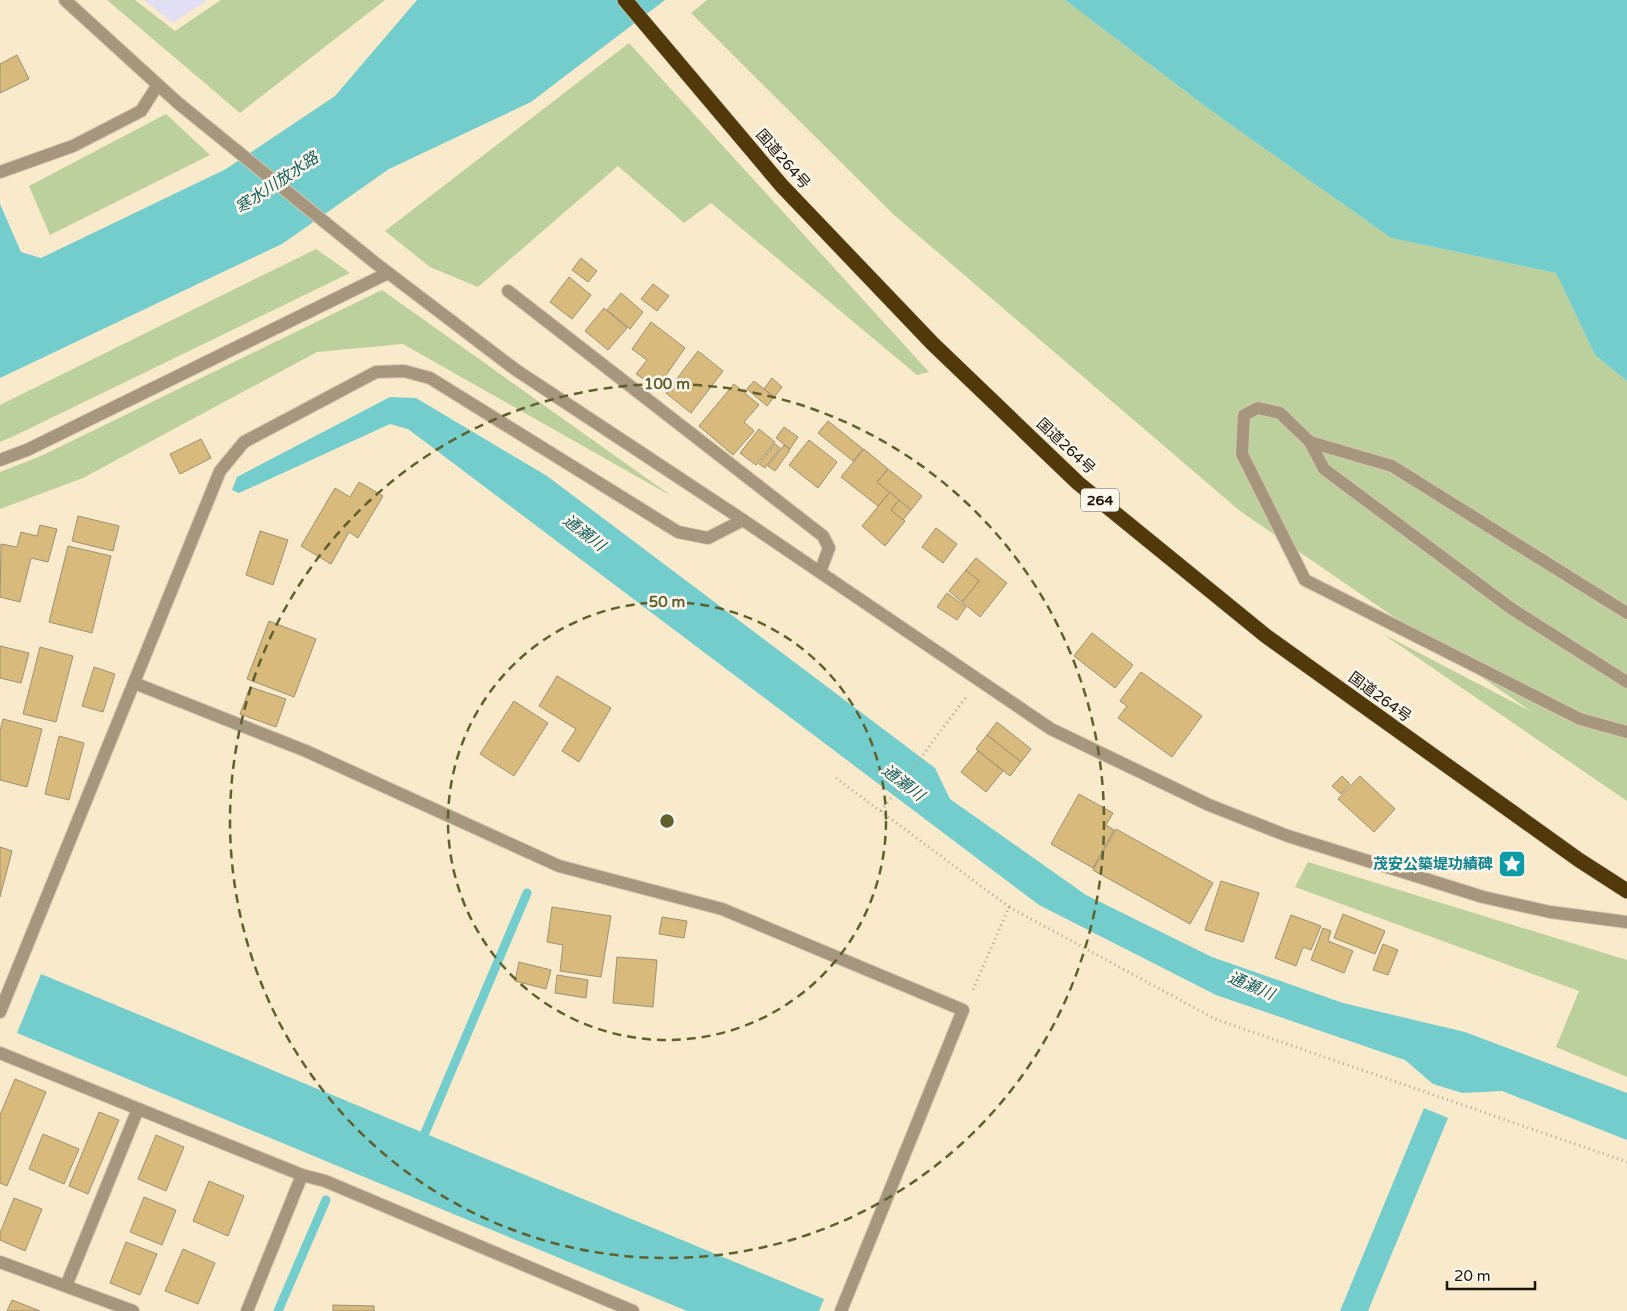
<svg xmlns="http://www.w3.org/2000/svg" width="1627" height="1311" viewBox="0 0 1627 1311" font-family="'Varela Round','Noto Sans JP',sans-serif">
<style>
.industrial{fill:#e2def4}
.green{fill:#bbd09c}
.water{fill:#74cdcd}
.lines{fill:none;stroke-linecap:round;stroke-linejoin:round}
.stream{stroke:#74cdcd;stroke-width:9}
.building{fill:#d7ba7c;stroke:#9e9073}
.minor-casing{stroke:#d5c8ac;stroke-width:14}
.highway-casing{stroke:#d5c8ac;stroke-width:16}
.path{stroke:#b1a68d;stroke-width:3;stroke-dasharray:1 4;stroke-linecap:butt}
.minor{stroke:#a6967e;stroke-width:12}
.highway{stroke:#52390b;stroke-width:15}
.ring{fill:none;stroke:#5e602d;stroke-width:2.5;stroke-dasharray:9 6}
.labels{text-anchor:middle;dominant-baseline:central;stroke-width:5;stroke-linejoin:round;paint-order:stroke}
.shield{fill:#fef8ec;stroke:#5e594e;stroke-width:1}
.shield-label{font-size:14px;font-weight:bold;fill:#1a150a}
.street-label{font-size:15px;fill:#1a150a;stroke:#fef8ec}
.culture-label{font-size:15px;font-weight:bold;fill:#0d838f;stroke:#fef8ec;text-anchor:end}
.water-label{font-size:16px;font-style:italic;fill:#115e5e;stroke:#fef8ec}
.centre{fill:#5e602d;stroke:#fef8ec;stroke-width:2.5}
.ring-label{font-size:15px;text-anchor:middle;font-weight:bold;fill:#5e602d;stroke:#fef8ec;stroke-width:5;stroke-linejoin:round;paint-order:stroke}
</style>
<rect width="100%" height="100%" fill="#f9eacb"/>
<!-- industrial -->
<polygon class="industrial" points="144,0 207,0 173,23"/>
<!-- green -->
<g class="green">
<polygon points="107,0 135,0 175,31 221,0 385,0 240,113"/>
<polygon points="707,0 1065,0 1210,110 1391,238 1556,273 1595,355 1627,381 1627,801 1383,634 1532,712 1240,511 893,214 691,13"/>
<polygon points="629,43 929,372 917,375 711,203 684,223 618,166 478,287 430,267 385,231"/>
<polygon points="166,114 210,155 50,235 29,186"/>
<polygon points="316,249 350,273 14,436 0,442 0,405"/>
<polygon points="382,290 673,497 403,344 317,352 83,478 0,509 0,472 41,456"/>
<polygon points="1308,862 1627,960 1627,1077 1556,1047 1579,991 1295,887"/>
</g>
<!-- water -->
<g class="water">
<polygon points="417,0 665,0 531,102 389,169 282,244 0,378 0,204 21,252 41,258 226,169 335,96"/>
<polygon points="1065,0 1627,0 1627,381 1595,355 1556,273 1391,238 1210,110"/>
<polygon points="390,397 416,398 547,476 935,768 950,799 1086,895 1212,957 1343,1003 1465,1032 1627,1093 1627,1140 1502,1091 1462,1093 1433,1084 1405,1060 1216,995 1039,905 408,429 390,424 239,493 232,490 237,477"/>
<polygon points="41,974 824,1299 819,1311 687,1311 17,1033"/>
<polygon points="1424,1108 1448,1118 1368,1311 1340,1311"/>
</g>
<g class="lines">
<!-- stream -->
<g class="stream">
<polyline points="425,1133 527,893"/>
<polyline points="278,1311 326,1200"/>
</g>
</g>
<!-- building -->
<g class="building">
<polygon points="17,55 29,79 0,93 0,64"/>
<polygon points="581,258 597,271 588,282 572,270"/>
<polygon points="569,277 591,295 572,319 550,302"/>
<polygon points="653,284 669,296 657,311 641,299"/>
<polygon points="621,293 643,312 630,329 607,310"/>
<polygon points="604,308 627,328 608,350 585,331"/>
<polygon points="651,322 685,348 657,388 636,374 647,360 632,349"/>
<polygon points="698,351 723,371 691,413 666,393"/>
<polygon points="772,378 782,387 774,397 764,389"/>
<polygon points="754,381 774,397 767,406 747,389"/>
<polygon points="734,384 759,405 744,422 754,431 733,455 699,426"/>
<polygon points="828,421 863,449 853,461 818,433"/>
<polygon points="784,427 798,437 790,449 776,438"/>
<polygon points="759,429 775,442 756,465 740,453"/>
<polygon points="201,439 211,458 180,474 170,454"/>
<polygon points="809,440 837,462 818,488 789,465"/>
<polygon points="775,444 780,448 765,468 759,464"/>
<polygon points="784,445 790,450 775,471 768,466"/>
<polygon points="864,449 888,469 877,482 890,492 878,506 841,477"/>
<polygon points="888,469 922,496 911,510 877,482"/>
<polygon points="359,482 383,496 358,538 349,532 331,564 301,546 335,488 350,497"/>
<polygon points="890,492 899,500 891,510 905,521 885,546 862,526"/>
<polygon points="899,500 911,510 903,520 891,510"/>
<polygon points="78,516 119,526 113,551 72,541"/>
<polygon points="40,525 57,529 48,562 31,558 20,602 0,597 1,544 17,547 21,532 37,536"/>
<polygon points="936,528 957,544 943,563 922,547"/>
<polygon points="260,531 288,540 273,585 246,575"/>
<polygon points="68,546 111,556 92,633 49,622"/>
<polygon points="976,558 1007,583 980,617 962,602 979,581 966,570"/>
<polygon points="966,570 979,581 962,602 949,591"/>
<polygon points="947,593 966,607 957,620 937,607"/>
<polygon points="269,621 316,639 294,697 247,679"/>
<polygon points="1092,633 1133,665 1115,688 1074,656"/>
<polygon points="0,646 29,653 21,683 0,678"/>
<polygon points="40,647 73,656 56,722 23,714"/>
<polygon points="94,667 115,674 103,712 82,706"/>
<polygon points="1141,672 1202,716 1172,757 1118,718 1127,706 1120,701"/>
<polygon points="557,676 611,708 579,762 562,751 576,729 539,706"/>
<polygon points="250,687 286,699 276,727 240,714"/>
<polygon points="514,701 548,723 514,776 480,754"/>
<polygon points="3,719 42,729 27,787 0,780 0,731"/>
<polygon points="997,722 1031,749 1021,762 987,735"/>
<polygon points="987,735 1021,762 1010,776 976,749"/>
<polygon points="59,736 84,743 69,800 45,794"/>
<polygon points="978,751 1003,771 986,792 961,772"/>
<polygon points="1342,776 1350,784 1341,794 1332,786"/>
<polygon points="1360,776 1395,809 1374,832 1338,799"/>
<polygon points="1079,794 1113,813 1106,825 1114,830 1093,868 1051,844"/>
<polygon points="1116,829 1213,883 1190,924 1093,870"/>
<polygon points="0,847 12,851 0,897"/>
<polygon points="1221,881 1259,893 1243,942 1205,930"/>
<polygon points="552,907 611,916 601,977 560,971 563,945 547,942"/>
<polygon points="1343,914 1385,931 1375,954 1334,938"/>
<polygon points="1291,915 1321,926 1311,950 1303,947 1296,966 1275,958"/>
<polygon points="662,917 687,921 684,938 659,934"/>
<polygon points="1323,928 1331,931 1328,941 1353,951 1344,973 1311,960"/>
<polygon points="1383,944 1398,950 1388,975 1373,970"/>
<polygon points="617,957 657,960 653,1007 613,1003"/>
<polygon points="519,962 551,970 546,989 515,981"/>
<polygon points="557,975 588,980 586,998 555,993"/>
<polygon points="15,1079 46,1092 7,1186 0,1183 0,1115"/>
<polygon points="99,1112 119,1120 88,1194 69,1186"/>
<polygon points="43,1134 79,1149 64,1184 29,1169"/>
<polygon points="156,1135 184,1147 166,1191 138,1179"/>
<polygon points="209,1181 244,1196 228,1236 193,1221"/>
<polygon points="144,1197 176,1210 162,1245 130,1232"/>
<polygon points="14,1198 42,1209 25,1251 0,1240 0,1233"/>
<polygon points="126,1242 157,1254 140,1295 110,1283"/>
<polygon points="183,1249 215,1263 198,1304 165,1291"/>
<polygon points="12,1300 40,1311 7,1311"/>
<polygon points="333,1305 374,1306 374,1311 333,1311"/>
</g>
<g class="lines">
<!-- minor casing -->
<g class="minor-casing">
<g id="minor">
<polyline points="65,0 178,103 374,262 516,370 743,520 1051,729 1209,805 1288,836 1483,897 1550,912 1627,922"/>
<polyline points="0,172 73,146 141,111 157,86"/>
<polyline points="508,291 823,536 829,548 820,572"/>
<polyline points="1310,442 1392,466 1627,613"/>
<polyline points="0,460 27,450 388,273"/>
<polyline points="1627,682 1512,609 1324,469 1310,442 1280,413 1258,408 1244,415 1242,454 1305,580 1580,719 1627,732"/>
<polyline points="134,683 306,751 559,866 722,909 963,1010 841,1311"/>
<polyline points="0,1012 220,471 244,442 376,372 404,371 430,378 678,532 708,538 743,520"/>
<polyline points="0,1053 302,1175 325,1181 633,1311"/>
<polyline points="0,1262 133,1311"/>
<polyline points="66,1286 138,1109"/>
<polyline points="247,1311 302,1175"/>
</g>
</g>
<!-- highway casing -->
<g class="highway-casing">
<polyline id="highway" points="625,0 782,186 933,344 1078,483 1266,636 1579,860 1627,891"/>
</g>
<!-- path -->
<g class="path">
<polyline points="836,778 1009,907 972,992"/>
<polyline points="881,811 966,697"/>
<polyline points="1009,907 1215,1019 1627,1162"/>
</g>
<!-- minor -->
<use href="#minor" class="minor"/>
<!-- highway -->
<use href="#highway" class="highway"/>
</g>
<!-- distance rings -->
<g class="ring">
<circle cx="667" cy="821" r="219"/>
<circle cx="667" cy="821" r="437"/>
</g>
<!-- icons -->
<defs>
<g id="sight-square" transform="scale(1.4375)"><rect x="-9" y="-9" width="18" height="18" rx="4" fill="#0f9aa8" stroke="#fef8ec"/><path d="M0-6L1.8-2.2L6-1.7L2.9 1.2L3.7 5.4L0 3.3L-3.7 5.4L-2.9 1.2L-6-1.7L-1.8-2.2Z" fill="#fff"/></g>
</defs>
<g fill-rule="evenodd">
<use href="#sight-square" x="1512" y="864"/>
</g>
<g class="labels">
<!-- shield labels -->
<rect class="shield" x="1081" y="488.5" width="38" height="23" rx="4"/>
<g class="shield-label">
<text x="1100" y="500">264</text>
</g>
<!-- street labels -->
<g class="street-label">
<text transform="translate(783 159) rotate(49)">国道264号</text>
<text transform="translate(1066 446) rotate(43)">国道264号</text>
<text transform="translate(1380 697) rotate(36)">国道264号</text>
</g>
<!-- culture labels -->
<g class="culture-label">
<text x="1493" y="864">茂安公築堤功績碑</text>
</g>
<!-- water labels -->
<g class="water-label">
<text transform="translate(277 183) rotate(-34)">寒水川放水路</text>
<text transform="translate(584 533) rotate(38)">通瀬川</text>
<text transform="translate(903 783) rotate(38)">通瀬川</text>
<text transform="translate(1251 986) rotate(23)">通瀬川</text>
</g>
</g>
<circle cx="667" cy="821" r="8" class="centre"/>
<g class="ring-label">
<text x="667" y="389">100 m</text>
<text x="667" y="607">50 m</text>
</g>
<!-- scale -->
<path d="M1447 1281v8h88v-8" fill="none" stroke="#1a150a" stroke-width="2.5"/>
<text x="1454" y="1281" font-size="15" fill="#1a150a" stroke="#fef8ec" stroke-width="4" paint-order="stroke">20 m</text>
</svg>
